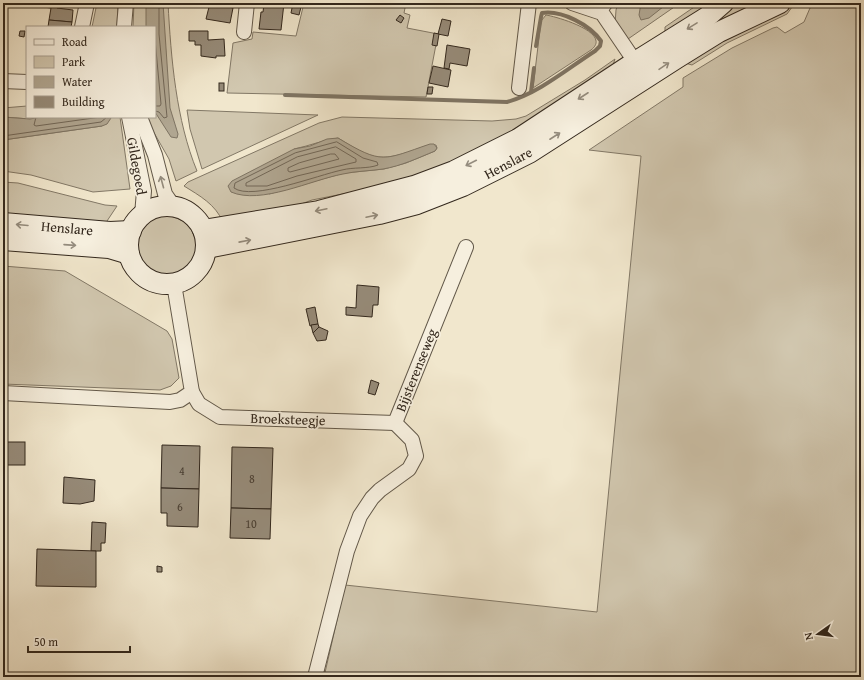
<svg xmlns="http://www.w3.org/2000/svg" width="864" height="680" viewBox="0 0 864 680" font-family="'Gentium Book Plus',serif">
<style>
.green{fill:#d1c7af;stroke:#827866;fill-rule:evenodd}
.water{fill:#b0a691;stroke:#7e7463}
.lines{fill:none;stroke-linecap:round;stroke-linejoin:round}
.shore{stroke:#726757;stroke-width:1}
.stream{stroke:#7e7463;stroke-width:4}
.building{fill:#968b79;stroke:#33281d}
.lane-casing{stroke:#625849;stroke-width:9}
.street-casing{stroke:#625849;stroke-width:16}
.secondary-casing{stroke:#33281d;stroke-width:22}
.lane{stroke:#f6efde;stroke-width:7}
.street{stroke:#f6efde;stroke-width:14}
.secondary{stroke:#f6efde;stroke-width:20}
.oneway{stroke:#948c7e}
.labels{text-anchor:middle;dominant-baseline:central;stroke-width:3.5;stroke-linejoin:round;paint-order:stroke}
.number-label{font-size:12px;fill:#4c4134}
.street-label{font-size:14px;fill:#33281d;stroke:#f6efde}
</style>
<rect width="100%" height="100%" fill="#f1e7cd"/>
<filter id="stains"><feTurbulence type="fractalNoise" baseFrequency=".005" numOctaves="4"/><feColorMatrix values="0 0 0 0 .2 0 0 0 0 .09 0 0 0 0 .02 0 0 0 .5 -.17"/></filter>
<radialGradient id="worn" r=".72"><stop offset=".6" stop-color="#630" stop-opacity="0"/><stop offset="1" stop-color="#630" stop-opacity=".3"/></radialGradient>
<!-- green -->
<g class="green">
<polygon points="97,3 118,3 117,27 92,27"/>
<path d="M134,3H168C171,58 176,120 197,171L176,181L169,159L145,117H155V27H133Z"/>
<polygon points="304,3 406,3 404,13 410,15 407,28 438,34 426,97 227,93 233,43 252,39 253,32 296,36"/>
<polygon points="618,3 680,3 628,39 615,24 616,10"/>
<polygon points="700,3 715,3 665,34 665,27"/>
<polygon points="729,3 770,3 727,24 700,26"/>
<polygon points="788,3 795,3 787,14 727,43 692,65 685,63"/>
<polygon points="817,3 861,3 861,677 324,677 345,585 597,612 641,156 589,150 683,87 683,78 732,48 773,28 777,27 785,33 804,22 810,8"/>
<path d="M546,15C558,17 613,33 591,50L533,88L541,21Z"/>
<path d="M615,59L612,68L465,160L373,188L312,200L293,207L223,222C215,204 200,196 184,186L188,182L319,123L342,117L492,121L516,119L526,116L585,80ZM338,138C369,157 376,163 412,151C420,148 428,144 436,145L437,148L435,151L406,163L384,169L344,173L269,194L294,149C309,146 323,140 338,138Z"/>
<polygon points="27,106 27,117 41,117 30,119 3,117 3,108"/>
<polygon points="187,110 318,115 202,169 190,129"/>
<polygon points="111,117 120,117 130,189 93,192 31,175 3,171 3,140 102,126"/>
<polygon points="3,182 18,183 105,205 117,206 105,224 3,216"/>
<circle cx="166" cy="246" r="30"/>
<polygon points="3,266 65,271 167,331 172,339 179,378 171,386 160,390 3,384"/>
</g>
<!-- water -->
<g class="water">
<polygon points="146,3 163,3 170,108 178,134 177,138 171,137 155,112 155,27 146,27"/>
<polygon points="641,3 668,3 649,18 641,20 639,15"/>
<polygon points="3,117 30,119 41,117 111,118 107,124 102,126 3,140"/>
<path d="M338,138C383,165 383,160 430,144H434L437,148L435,151C418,158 401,166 383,169C370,171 356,171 343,174C311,180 261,205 231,192L228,186L232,181L294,149L310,146L327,139Z"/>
</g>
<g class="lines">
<!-- shore -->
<g class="shore">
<polyline points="155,39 161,104 160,106 155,106"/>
<polyline points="155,111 159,112 164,118 167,117 159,34 159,3"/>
<polyline points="36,117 34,125 36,126 101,117"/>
<polyline points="3,136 101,122 107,117"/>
<path d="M337,142L363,158L377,162L378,165C368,169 353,167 342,170C318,175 252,201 234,188L235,183L295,153Z"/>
<polygon points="336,147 356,159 356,162 297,176 267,186 246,186 246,183 297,157"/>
<polygon points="331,154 335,154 339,159 290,172 288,171 288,168 299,163"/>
</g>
<!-- stream -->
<g class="stream">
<polyline points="531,92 534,68"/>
<path d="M285,95L507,102C539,93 567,69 595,51L600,46L601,41C590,25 562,10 542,13L541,17L536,46"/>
</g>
</g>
<!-- building -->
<g class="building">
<polygon points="3,3 14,3 13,7 3,5"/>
<polygon points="43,3 58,3 57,8 73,10 72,22 49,20 51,8 43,7"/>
<polygon points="210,3 233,8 230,23 206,19"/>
<polygon points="269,3 284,3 281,30 259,29 261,12 263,12 264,4"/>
<polygon points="293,3 302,3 299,15 291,13"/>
<polygon points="400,15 404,18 401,23 396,20"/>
<polygon points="442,19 451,21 448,36 438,34"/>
<polygon points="49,20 72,22 71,27 48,27"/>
<polygon points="20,31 25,31 24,37 19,36"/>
<polygon points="189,31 208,31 208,40 224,39 225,56 216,56 216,58 201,56 201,45 195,45 195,41 189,41"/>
<polygon points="434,33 439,34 437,46 432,45"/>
<polygon points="447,45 470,49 467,66 450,63 449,69 444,68"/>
<polygon points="433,66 451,70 448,87 429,83"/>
<rect x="219" y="83" width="5" height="8"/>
<polygon points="428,87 433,87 432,94 427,94"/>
<polygon points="357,285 379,287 378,305 373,305 372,317 346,315 346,307 356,308"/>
<polygon points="315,307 318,324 310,326 306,309"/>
<polygon points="318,324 319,327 313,333 311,325"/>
<polygon points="319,327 328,331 326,340 317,341 313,333"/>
<polygon points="371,380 379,383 375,395 368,393"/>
<rect x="3" y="442" width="22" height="23"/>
<polygon points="162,445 200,446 199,489 161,488"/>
<polygon points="232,447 273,448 271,509 231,508"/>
<polygon points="64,477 95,480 94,501 80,504 63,503"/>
<polygon points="161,488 199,489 198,527 167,526 167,513 161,513"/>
<polygon points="231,508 271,509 270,539 230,538"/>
<polygon points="92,522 106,523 105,543 101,543 101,551 91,551"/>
<polygon points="37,549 96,551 96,587 36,586"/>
<polygon points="157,566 162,567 162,572 157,572"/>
</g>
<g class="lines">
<!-- lane casing -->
<g class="lane-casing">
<polyline id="lane" points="602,13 610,3"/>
</g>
<!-- street casing -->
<g class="street-casing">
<g id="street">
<polyline points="572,3 602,13 640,69"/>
<polyline points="82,27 87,3"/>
<polyline points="124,27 126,3"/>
<polyline points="244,32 247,3"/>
<polyline points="3,81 27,82"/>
<polyline points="519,88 529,3"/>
<polyline points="129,117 144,191 142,215"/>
<polyline points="140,117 155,155 165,194 174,207"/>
<polyline points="192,392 199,404 220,417 395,423"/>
<polyline points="3,393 170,402 180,400 192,392 174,284"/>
<polyline points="395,423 466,247"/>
<polyline points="315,677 347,551 360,516 372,498 380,490 409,469 416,456 412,440 395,423"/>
</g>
</g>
<!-- secondary casing -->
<g class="secondary-casing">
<g id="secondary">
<circle cx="167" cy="245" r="39"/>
<polyline points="3,223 110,232 131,231"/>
<polyline points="203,230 319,211 414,186 454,171 518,139 635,62 707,17 723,3"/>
<polyline points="3,240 109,248 129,254"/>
<polyline points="207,248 379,214 417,204 463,186 529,153 677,58 719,32 780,3"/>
</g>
</g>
<!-- lane -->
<use href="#lane" class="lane"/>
<!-- street -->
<use href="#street" class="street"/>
<!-- secondary -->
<use href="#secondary" class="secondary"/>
</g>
<!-- one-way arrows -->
<defs><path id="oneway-shaft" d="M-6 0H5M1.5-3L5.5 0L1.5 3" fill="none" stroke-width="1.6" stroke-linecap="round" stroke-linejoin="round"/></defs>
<g class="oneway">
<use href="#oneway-shaft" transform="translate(692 26) rotate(148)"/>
<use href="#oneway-shaft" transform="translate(664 66) rotate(-34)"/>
<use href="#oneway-shaft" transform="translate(583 96) rotate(147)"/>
<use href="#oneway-shaft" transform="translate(555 136) rotate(-33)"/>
<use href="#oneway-shaft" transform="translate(471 163) rotate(153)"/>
<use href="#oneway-shaft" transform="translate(162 182) rotate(-105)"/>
<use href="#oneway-shaft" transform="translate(321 210) rotate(168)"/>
<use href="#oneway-shaft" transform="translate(372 216) rotate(-12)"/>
<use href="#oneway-shaft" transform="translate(22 225) rotate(-175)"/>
<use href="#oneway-shaft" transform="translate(245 241) rotate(-11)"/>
<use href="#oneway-shaft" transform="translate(70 245) rotate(4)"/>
</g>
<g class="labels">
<!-- number labels -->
<g class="number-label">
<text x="182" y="470">4</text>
<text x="252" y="478">8</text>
<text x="180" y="506">6</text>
<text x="251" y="523">10</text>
</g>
<!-- street labels -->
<g class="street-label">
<text transform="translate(508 163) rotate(-28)">Henslare</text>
<text transform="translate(137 166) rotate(80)">Gildegoed</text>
<text transform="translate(67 228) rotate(5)">Henslare</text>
<text transform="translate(416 370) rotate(-68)">Bijsterenseweg</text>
<text transform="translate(288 419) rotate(2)">Broeksteegje</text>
</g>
</g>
<!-- margin -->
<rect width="864" height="680" fill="none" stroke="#f1e7cd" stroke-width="16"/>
<rect x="4" y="4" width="856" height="672" fill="none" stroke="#33281d" stroke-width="2"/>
<rect x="8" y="8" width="848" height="664" fill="none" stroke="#33281d"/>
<!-- legend -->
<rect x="26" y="26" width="130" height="92" fill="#f6efde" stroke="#a89f91"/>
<rect x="34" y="39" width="20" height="6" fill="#f6efde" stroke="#a89f91"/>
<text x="62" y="46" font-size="12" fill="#33281d">Road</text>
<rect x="34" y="56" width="20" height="12" fill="#d1c7af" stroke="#a89f91"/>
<text x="62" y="66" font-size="12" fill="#33281d">Park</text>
<rect x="34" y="76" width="20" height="12" fill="#b0a691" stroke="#a89f91"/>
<text x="62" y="86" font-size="12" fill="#33281d">Water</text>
<rect x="34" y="96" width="20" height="12" fill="#968b79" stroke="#a89f91"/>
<text x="62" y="106" font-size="12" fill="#33281d">Building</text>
<!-- north arrow -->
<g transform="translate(818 634) rotate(256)" stroke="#f6efde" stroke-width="3" paint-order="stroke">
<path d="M0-3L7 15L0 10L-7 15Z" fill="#33281d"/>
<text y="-6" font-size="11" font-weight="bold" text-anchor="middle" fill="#33281d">N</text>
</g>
<!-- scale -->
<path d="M28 646v6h102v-6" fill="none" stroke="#33281d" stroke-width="2"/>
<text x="34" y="646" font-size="12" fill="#33281d" stroke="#f6efde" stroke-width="3" paint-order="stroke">50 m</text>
<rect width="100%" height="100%" filter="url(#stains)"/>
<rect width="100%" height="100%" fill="url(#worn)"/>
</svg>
